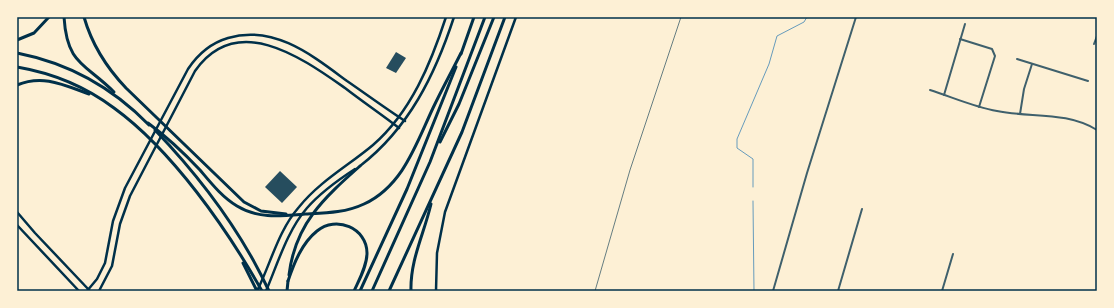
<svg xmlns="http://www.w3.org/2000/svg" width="1114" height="308" viewBox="0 0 1114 308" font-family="'PT Sans',sans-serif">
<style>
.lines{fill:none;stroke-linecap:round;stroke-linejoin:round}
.stream{stroke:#669bbc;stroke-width:1}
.building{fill:#264d5e}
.minor{stroke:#3f606c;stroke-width:2}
.secondary{stroke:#003049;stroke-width:2.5}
.motorway{stroke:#003049;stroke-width:3}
.rail{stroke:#657d81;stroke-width:1}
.neatline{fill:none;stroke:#003049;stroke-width:1.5}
</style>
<rect width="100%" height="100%" fill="#fdf0d5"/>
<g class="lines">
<!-- stream -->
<g class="stream">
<polyline points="753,187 753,159 737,148 737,139 769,64 777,36 804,22 807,17"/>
<polyline points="753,201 754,291"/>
</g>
</g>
<!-- building -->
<g class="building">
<polygon points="396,52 406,58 396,73 386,68"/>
<polygon points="280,171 297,187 282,203 265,187"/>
</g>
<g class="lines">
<!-- minor -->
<g class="minor">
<polyline points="960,39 992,49 995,56 979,107"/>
<polyline points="1094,44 1097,36"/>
<polyline points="1017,59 1088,81"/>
<path d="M930,90C952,97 974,107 997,111C1031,118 1066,111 1097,130"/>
<polyline points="944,95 965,24"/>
<polyline points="1020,114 1024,89 1032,64"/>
<polyline points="773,291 807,173 856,17"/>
<polyline points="838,291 862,209"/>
<polyline points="942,291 953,254"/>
</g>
<!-- secondary -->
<g class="secondary">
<path d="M360,166C409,128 435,75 454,17"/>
<polyline points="17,212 35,233 90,291"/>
<polyline points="17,225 79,291"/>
<path d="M87,291L97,279L105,263L113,221L125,188L188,69C198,54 211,43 228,38C274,24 313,56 347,81C366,94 385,108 405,121"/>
<path d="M99,291L112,266L120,224L130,196L195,71C237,11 302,58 345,88C363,102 381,114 399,128"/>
<path d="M257,291C271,263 278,231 299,207C320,181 348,166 373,145C411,112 431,63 446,17"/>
<path d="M266,291C278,263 287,231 307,208C321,192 338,180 355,169"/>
<polyline points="436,291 437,253 445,212 516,17"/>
</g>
<!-- motorway -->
<g class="motorway">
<path d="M64,17C67,65 85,63 114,92"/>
<path d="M84,17C92,45 106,67 126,88L244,202L261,211L286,214"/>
<polyline points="17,40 34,33 49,17"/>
<path d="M17,53C68,63 113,88 149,125"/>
<polyline points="461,54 474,17"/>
<path d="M17,67C52,73 86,87 114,108C172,150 227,229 262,291"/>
<path d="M17,85C43,74 64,85 89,94"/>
<path d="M148,123C167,137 184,153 200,170C211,183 222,197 237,206C258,219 281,216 305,214C325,213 345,213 364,204C403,186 416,144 433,108C442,89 452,71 461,53"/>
<path d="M155,130C201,178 241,231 269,291"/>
<polyline points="440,142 459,104 494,17"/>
<polyline points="243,263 257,291"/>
<path d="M289,275C295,224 324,198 360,166"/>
<path d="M288,281C294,263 302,243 317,231C336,215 367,228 367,253C367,266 359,280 354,291"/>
<polyline points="287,291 288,281"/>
<polyline points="360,291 407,189 456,67"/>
<polyline points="372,291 430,162 485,17"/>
<polyline points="389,291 462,132 505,17"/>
<path d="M411,291C410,260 424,234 431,204"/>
</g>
<!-- rail -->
<polyline class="rail" points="595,291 630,170 681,17"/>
</g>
<!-- border -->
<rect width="1114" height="308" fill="none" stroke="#fdf0d5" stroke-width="36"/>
<rect x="18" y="18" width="1078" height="272" class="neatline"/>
</svg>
